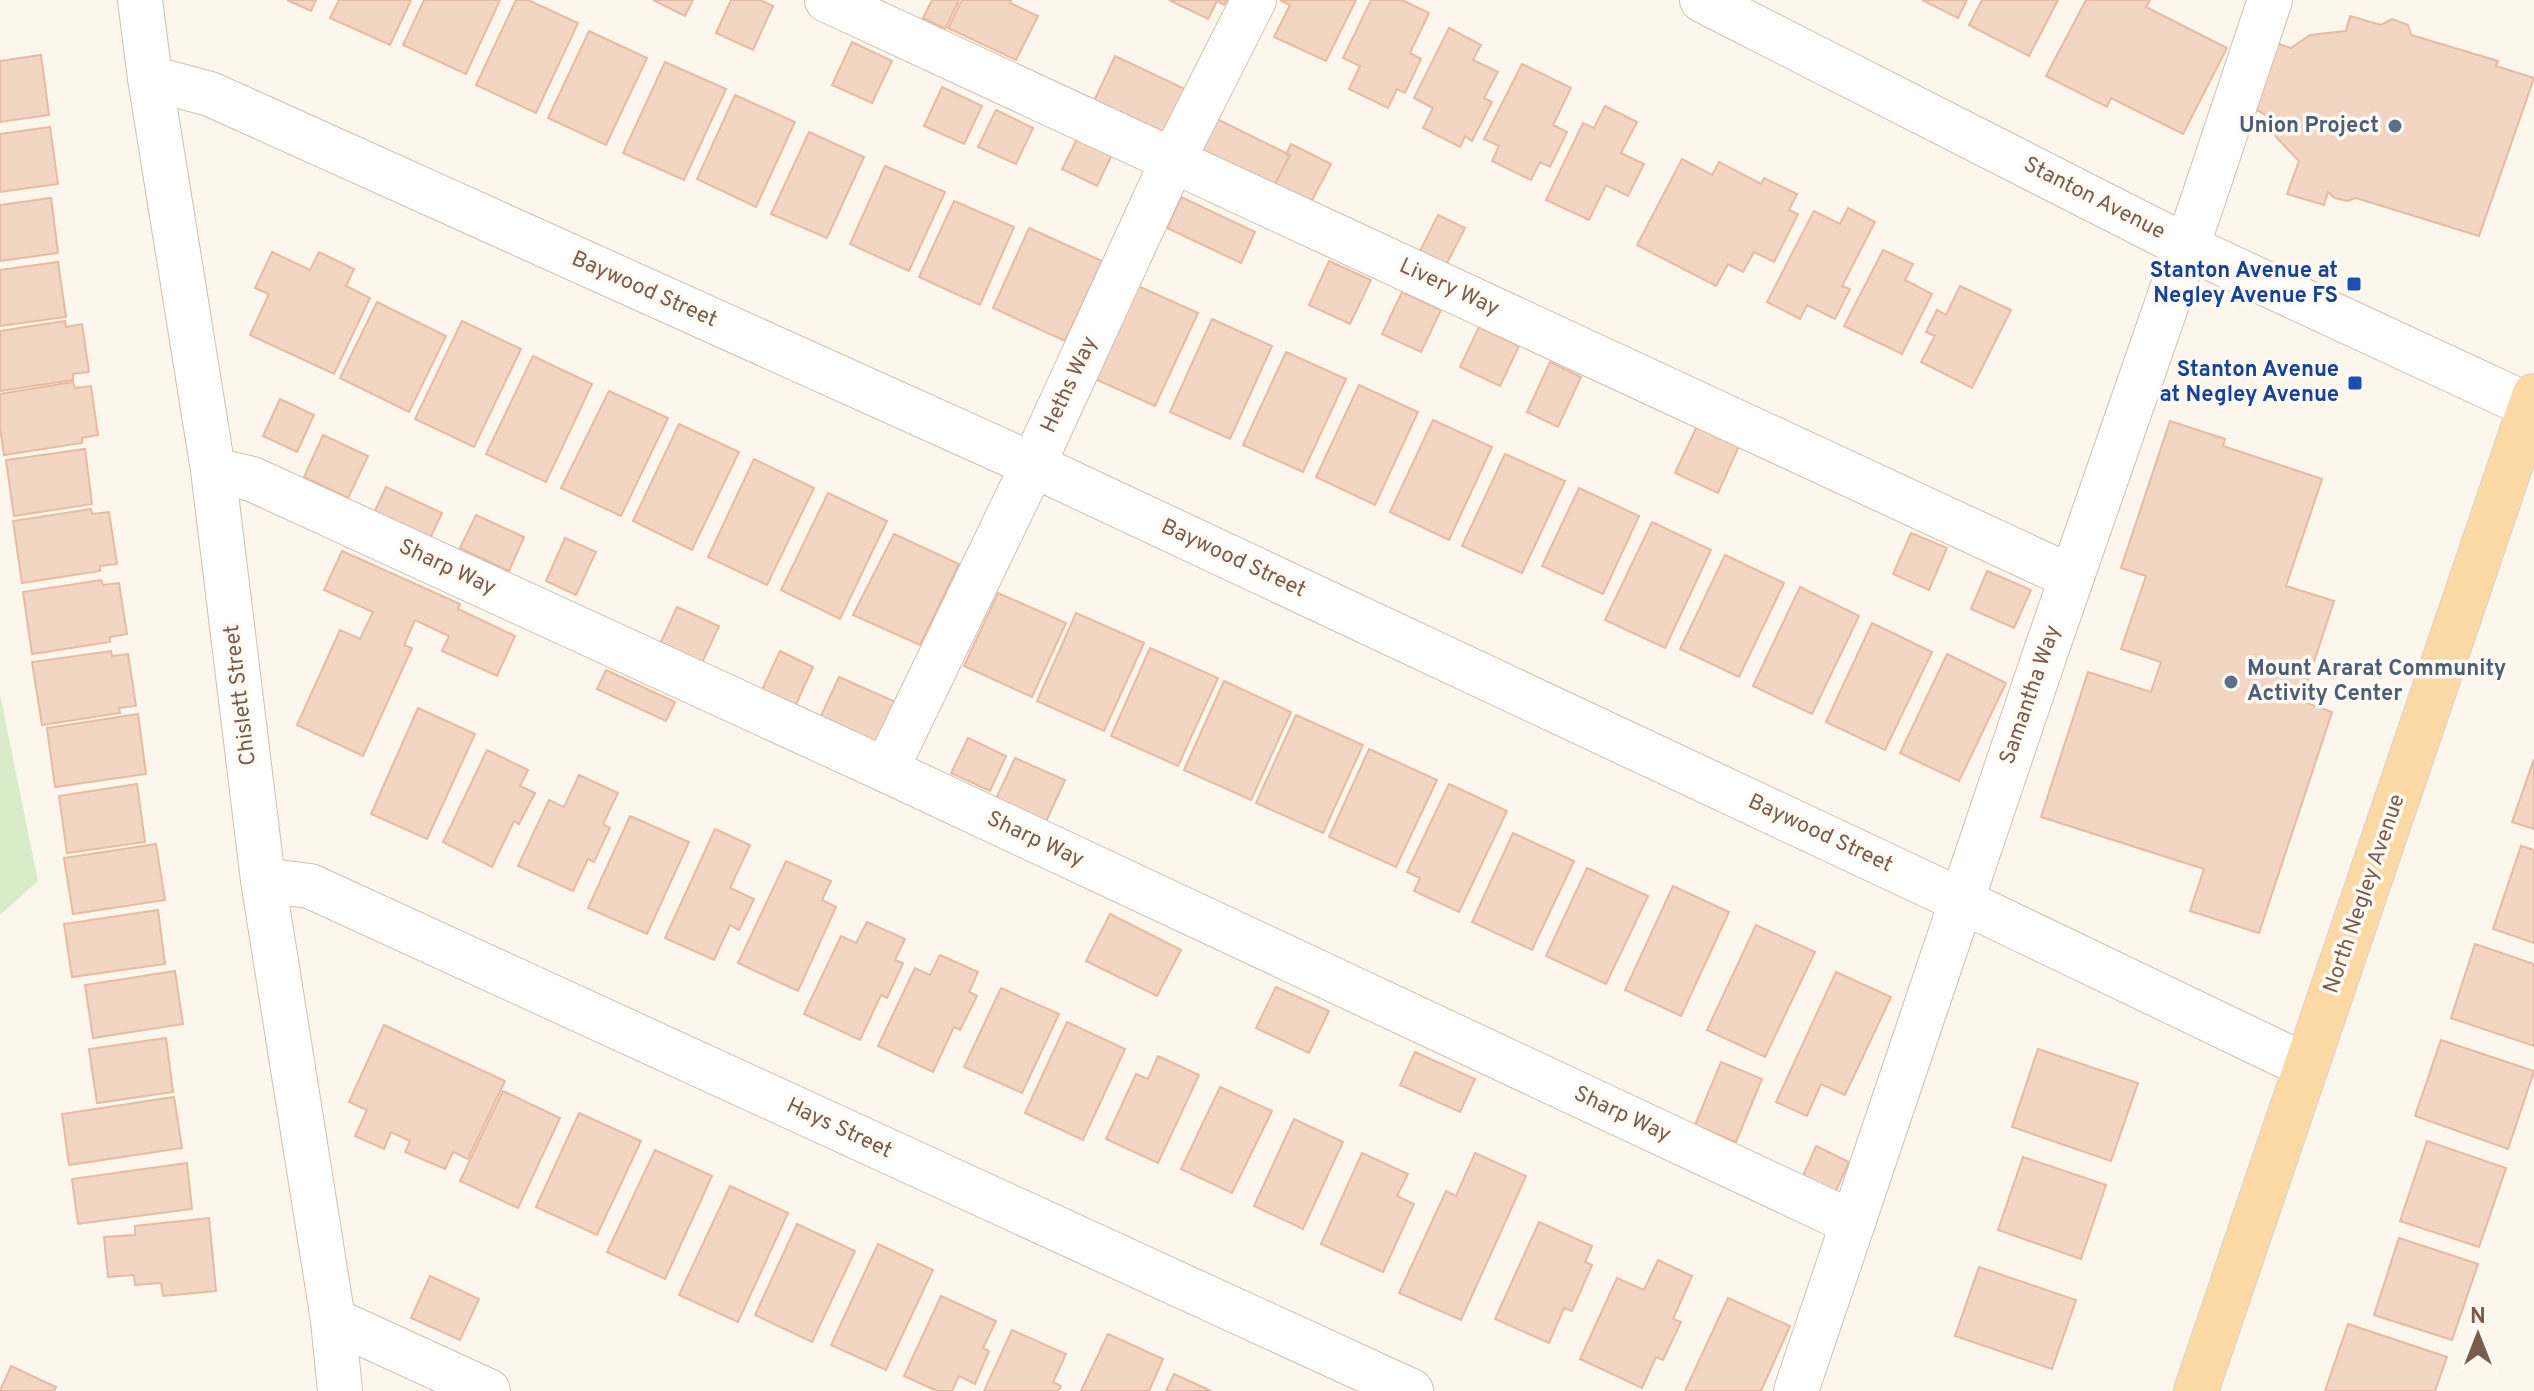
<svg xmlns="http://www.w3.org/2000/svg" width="2534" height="1391" viewBox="0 0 2534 1391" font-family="Overpass,sans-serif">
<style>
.green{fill:#d8ecc9}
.building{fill:#f3d5c3;stroke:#e6bba3;stroke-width:2}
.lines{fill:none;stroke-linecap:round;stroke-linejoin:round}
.minor-casing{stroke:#d1beb0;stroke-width:46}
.major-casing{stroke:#dad1cd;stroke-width:46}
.minor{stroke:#fff;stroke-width:44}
.major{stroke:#fbd9a5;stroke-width:44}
.service-dot{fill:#5c6f8a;stroke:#fffaf3;stroke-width:3}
.transit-dot{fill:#1a4fb4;stroke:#fffaf3;stroke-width:3}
.labels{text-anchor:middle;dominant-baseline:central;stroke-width:7;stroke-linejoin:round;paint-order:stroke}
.service-label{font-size:22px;font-weight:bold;fill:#4e5e75;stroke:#fffaf3;text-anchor:end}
.street-label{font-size:22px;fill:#7a5c4d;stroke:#fffaf3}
.transit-label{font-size:22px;font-weight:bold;fill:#164399;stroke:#fffaf3;text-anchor:end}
</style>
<rect width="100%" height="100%" fill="#fdf6ec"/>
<!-- green -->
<polygon class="green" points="0,694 38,881 0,915"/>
<!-- building -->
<g class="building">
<polygon points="287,0 316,0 311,11"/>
<polygon points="339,0 411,0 390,45 330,18"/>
<polygon points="424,0 500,0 466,74 403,45"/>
<polygon points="516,0 528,0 578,23 536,113 476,85"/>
<polygon points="653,0 693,0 685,16"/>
<polygon points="731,0 760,0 773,6 753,50 716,33"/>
<polygon points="932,0 959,0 945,29 923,18"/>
<polygon points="962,0 1011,0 1010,3 1038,16 1016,60 948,28"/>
<polygon points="1169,0 1227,0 1224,5 1217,1 1208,19"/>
<polygon points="1356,0 1326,61 1274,37 1290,5 1280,0"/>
<polygon points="1371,0 1402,0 1429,13 1410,53 1421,59 1405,93 1397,89 1388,108 1349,89 1360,66 1343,58"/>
<polygon points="1922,0 1967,0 1958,18"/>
<polygon points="1982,0 2058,0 2029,56 1969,25"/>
<polygon points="2086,0 2150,0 2146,7 2227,48 2183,134 2111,98 2107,107 2046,76"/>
<polygon points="2350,16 2381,25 2392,19 2408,25 2411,35 2498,61 2496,66 2534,78 2479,236 2356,198 2347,201 2335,198 2328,192 2324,205 2287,194 2299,161 2276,137 2268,116 2253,108 2276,43 2291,48 2310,35 2346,31"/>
<polygon points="1449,28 1481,45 1473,60 1498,72 1484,98 1492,102 1472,141 1465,136 1460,147 1423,128 1433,108 1414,98"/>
<polygon points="589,31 647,58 606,145 548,118"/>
<polygon points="852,42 892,61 872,103 832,85"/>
<polygon points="41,55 49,115 0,122 0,61"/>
<polygon points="1115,56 1189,91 1168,136 1094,101"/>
<polygon points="665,62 726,89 684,180 623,153"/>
<polygon points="1522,64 1571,88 1553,125 1567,132 1550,167 1540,162 1531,180 1492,161 1499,146 1484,139"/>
<polygon points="942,87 982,106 964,144 924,126"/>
<polygon points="735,95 795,122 756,207 697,179"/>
<polygon points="1605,106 1637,122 1621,153 1644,164 1628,196 1606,185 1589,220 1546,200 1583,123 1594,128"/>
<polygon points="996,110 1033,128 1016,164 978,147"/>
<polygon points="1217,119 1290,155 1272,190 1200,153"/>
<polygon points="50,127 58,184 0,192 0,134"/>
<polygon points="809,132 864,157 827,238 771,214"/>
<polygon points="1077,139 1112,155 1097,186 1062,169"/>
<polygon points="1291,144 1331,164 1308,208 1272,190 1290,155 1286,154"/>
<polygon points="1682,159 1712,175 1719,162 1761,184 1764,178 1797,194 1789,210 1798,214 1774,262 1754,252 1743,272 1728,264 1716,286 1637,245"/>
<polygon points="885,166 945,192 909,271 850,244"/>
<polygon points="1181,197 1255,232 1241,263 1167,228"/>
<polygon points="51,198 58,253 0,261 0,205"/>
<polygon points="954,201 1014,227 980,305 919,277"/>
<polygon points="1848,208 1875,222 1842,286 1850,289 1835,319 1807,305 1800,319 1767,302 1814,211 1840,224"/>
<polygon points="1438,215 1465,228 1444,269 1418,255"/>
<polygon points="1029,228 1102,261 1065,341 993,308"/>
<polygon points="1883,250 1913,264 1905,280 1932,294 1902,354 1844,326"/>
<polygon points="272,252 310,270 319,252 354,269 346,286 370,298 334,374 250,335 269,294 255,288"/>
<polygon points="1329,261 1371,280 1350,324 1309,305"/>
<polygon points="58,262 66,317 0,326 0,270"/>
<polygon points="1138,286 1198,313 1155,406 1095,379"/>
<polygon points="1960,286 2011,310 1972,388 1921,362 1935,336 1926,332 1937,310 1946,315"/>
<polygon points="1402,292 1441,310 1421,352 1382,334"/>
<polygon points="377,302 446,336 409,412 340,378"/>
<polygon points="1212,319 1272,346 1230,439 1170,412"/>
<polygon points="65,321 66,327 82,324 89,372 73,374 73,380 0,391 0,331"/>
<polygon points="462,321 521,349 474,447 415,419"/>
<polygon points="1479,327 1519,346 1500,386 1460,367"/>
<polygon points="1286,352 1346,379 1303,472 1243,445"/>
<polygon points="533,356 592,384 546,482 486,454"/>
<polygon points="1550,362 1581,377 1558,427 1527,412"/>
<polygon points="73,382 75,388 91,386 98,435 82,438 82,443 4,455 0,427 0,394"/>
<polygon points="1359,385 1418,412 1375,505 1316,477"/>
<polygon points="609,391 668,418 621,516 561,488"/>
<polygon points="280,399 314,415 297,452 263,436"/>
<polygon points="1433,420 1492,447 1449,540 1390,512"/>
<polygon points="2170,421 2225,439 2223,446 2322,479 2286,586 2334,601 2301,701 2332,712 2259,933 2190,911 2204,869 2041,817 2088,672 2151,692 2161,662 2121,649 2146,576 2121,568"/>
<polygon points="679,424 739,452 692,550 633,521"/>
<polygon points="1697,426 1739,446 1718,493 1675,473"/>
<polygon points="323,435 368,456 348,498 304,477"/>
<polygon points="85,449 92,504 14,516 6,460"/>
<polygon points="1505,454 1565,481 1522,573 1462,546"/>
<polygon points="754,459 814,488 767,585 708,557"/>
<polygon points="386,487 442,513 429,541 373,515"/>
<polygon points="1579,488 1639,516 1603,594 1542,566"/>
<polygon points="828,493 887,521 840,619 781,590"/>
<polygon points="91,509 92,514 109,512 117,564 100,566 100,571 22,583 13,521"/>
<polygon points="476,515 524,537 509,571 460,548"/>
<polygon points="1652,522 1711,550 1665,648 1605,620"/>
<polygon points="1911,533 1947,548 1929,590 1893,574"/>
<polygon points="894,534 959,564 920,645 853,615"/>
<polygon points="565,538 596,552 576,595 546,581"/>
<polygon points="342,551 460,604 458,609 515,636 497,676 442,651 449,636 415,620 404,645 412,648 363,756 297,725 340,630 360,639 373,612 324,590"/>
<polygon points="1725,555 1784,583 1739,677 1680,649"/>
<polygon points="1987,571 2031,590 2014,628 1971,609"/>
<polygon points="101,580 103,585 119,583 127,634 110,637 110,642 32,654 23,592"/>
<polygon points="1800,587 1859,616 1812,714 1753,686"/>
<polygon points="998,593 1066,623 1032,697 964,666"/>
<polygon points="677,607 719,626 702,663 660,644"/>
<polygon points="1076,613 1144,643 1104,731 1037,701"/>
<polygon points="1872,623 1932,652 1885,750 1826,722"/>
<polygon points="1150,648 1218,678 1178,766 1111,736"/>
<polygon points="111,651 112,656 128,654 136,706 119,708 120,713 42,725 32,662"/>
<polygon points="780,651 813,667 794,709 760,694"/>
<polygon points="1947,654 2006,683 1959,781 1900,753"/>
<polygon points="606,670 675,702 666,721 597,689"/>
<polygon points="839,677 898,703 878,746 819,720"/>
<polygon points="1224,681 1291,712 1251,800 1184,770"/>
<polygon points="418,708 475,734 427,839 371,814"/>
<polygon points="138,714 146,774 55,787 47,728"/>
<polygon points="1296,715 1363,745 1323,833 1256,803"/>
<polygon points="968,738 1006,756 990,791 951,773"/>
<polygon points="1369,749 1437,780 1396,867 1329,837"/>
<polygon points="487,750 528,770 520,786 535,793 519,824 514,821 492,867 443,842"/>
<polygon points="1015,758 1065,780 1044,826 994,803"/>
<polygon points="2534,759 2534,829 2512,822"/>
<polygon points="579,775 618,793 603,824 610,828 594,862 588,859 573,891 518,866 549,800 564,807"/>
<polygon points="137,784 145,842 67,853 59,796"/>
<polygon points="1449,784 1507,811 1459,912 1414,891 1420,878 1407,872"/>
<polygon points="630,816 689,842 647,934 588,908"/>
<polygon points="715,829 750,845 730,888 754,899 739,930 730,925 714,960 665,938"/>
<polygon points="1513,833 1574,861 1532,950 1472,922"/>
<polygon points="156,844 165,900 73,914 64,858"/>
<polygon points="2521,846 2534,850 2534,943 2493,929"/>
<polygon points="786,861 831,881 822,900 836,907 798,991 738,963"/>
<polygon points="1587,868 1648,896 1606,984 1546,956"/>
<polygon points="1673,886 1729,912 1681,1016 1625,990"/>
<polygon points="158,910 165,964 72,977 64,924"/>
<polygon points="1110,914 1181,950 1157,996 1086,961"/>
<polygon points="867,922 905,939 895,960 903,963 887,998 881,995 860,1040 804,1014 841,936 856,943"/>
<polygon points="1756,925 1815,952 1765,1057 1707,1030"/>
<polygon points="2475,944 2534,964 2534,1046 2451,1018"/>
<polygon points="940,955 978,972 969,992 977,996 960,1030 954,1027 933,1072 878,1046 915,968 930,975"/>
<polygon points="175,971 183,1024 93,1038 85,985"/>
<polygon points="1836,972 1891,997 1845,1095 1821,1084 1807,1116 1776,1102"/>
<polygon points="1276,987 1329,1011 1309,1053 1256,1028"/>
<polygon points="1001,988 1059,1014 1022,1093 964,1067"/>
<polygon points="1067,1022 1125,1049 1083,1140 1025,1113"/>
<polygon points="384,1025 505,1081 468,1159 453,1152 445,1169 405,1152 410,1141 391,1132 384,1149 355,1136 367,1110 349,1102"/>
<polygon points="166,1038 173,1092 97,1103 89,1049"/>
<polygon points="2441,1040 2534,1071 2508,1149 2415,1116"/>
<polygon points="2038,1049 2138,1083 2111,1161 2012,1127"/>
<polygon points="1415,1052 1475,1079 1460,1112 1400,1085"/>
<polygon points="1158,1056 1199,1075 1158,1163 1106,1139 1136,1074 1148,1079"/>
<polygon points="1721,1062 1762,1079 1736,1142 1695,1125"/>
<polygon points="1220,1087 1272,1111 1232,1193 1181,1169"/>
<polygon points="503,1091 560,1118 518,1208 460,1181"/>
<polygon points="174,1097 182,1148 69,1165 62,1114"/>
<polygon points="579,1113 641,1141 597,1235 536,1207"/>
<polygon points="1294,1119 1343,1142 1303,1229 1254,1206"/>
<polygon points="2427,1141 2506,1168 2479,1247 2400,1221"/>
<polygon points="1816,1146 1849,1162 1835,1193 1802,1178"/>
<polygon points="655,1150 712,1176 665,1279 607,1252"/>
<polygon points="1362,1153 1408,1174 1397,1196 1414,1204 1383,1272 1321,1244"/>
<polygon points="1475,1153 1526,1176 1461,1320 1399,1293 1446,1191 1456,1196"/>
<polygon points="2023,1157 2106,1185 2081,1259 1998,1230"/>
<polygon points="187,1163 192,1209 78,1224 72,1179"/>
<polygon points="730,1186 788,1213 738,1322 679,1295"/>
<polygon points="209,1218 216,1291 163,1296 161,1283 135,1285 134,1275 108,1277 104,1237 135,1235 135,1226"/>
<polygon points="1539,1222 1592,1246 1585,1262 1592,1265 1572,1311 1564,1308 1549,1343 1495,1319"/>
<polygon points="797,1224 855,1251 812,1342 755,1315"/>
<polygon points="2399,1238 2478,1264 2452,1340 2374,1315"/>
<polygon points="878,1244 933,1270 886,1370 831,1345"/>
<polygon points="1658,1260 1692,1276 1673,1319 1681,1322 1663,1360 1656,1357 1642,1388 1580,1359 1617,1278 1644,1290"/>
<polygon points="1979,1267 2076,1300 2052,1369 1955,1336"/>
<polygon points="430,1276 479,1299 460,1340 411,1318"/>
<polygon points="941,1296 996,1321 983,1348 989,1351 975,1384 959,1376 952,1391 937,1391 904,1376"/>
<polygon points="1728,1298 1790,1326 1761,1391 1685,1391"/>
<polygon points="2348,1324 2447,1357 2435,1391 2325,1391"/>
<polygon points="1012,1330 1066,1354 1053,1382 1061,1386 1058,1391 984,1391"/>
<polygon points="1108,1334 1163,1359 1149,1391 1081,1391"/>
<polygon points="11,1366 56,1387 54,1391 0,1391"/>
<polygon points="1174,1374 1211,1391 1166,1391"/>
</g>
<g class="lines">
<!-- minor casing -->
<g class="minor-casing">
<g id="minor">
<polyline points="140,0 150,78 213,470 263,880 333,1320 340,1391"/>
<polyline points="827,0 2071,577"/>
<polyline points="1702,0 2185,246 2534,408"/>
<polyline points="150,78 210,94 1033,465 1962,901 2306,1066"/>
<polyline points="213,470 252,479 886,770 1853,1223"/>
<polyline points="886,770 1033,465 1173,160 1254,0"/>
<polyline points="263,880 310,886 1411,1391"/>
<polyline points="333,1320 488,1391"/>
<polyline points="1796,1391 2045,654 2201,206 2270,0"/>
</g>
</g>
<!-- major casing -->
<g class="major-casing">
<polyline id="major" points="2196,1391 2534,396"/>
</g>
<!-- minor -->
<use href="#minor" class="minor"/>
<!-- major -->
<use href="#major" class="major"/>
</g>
<!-- markers -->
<g class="service-dot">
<circle cx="2395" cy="126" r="8"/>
<circle cx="2231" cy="682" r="8"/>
</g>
<g class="transit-dot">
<rect x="2346" y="276" width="16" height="16" rx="4"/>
<rect x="2347" y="375" width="16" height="16" rx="4"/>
</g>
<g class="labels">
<!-- service labels -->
<g class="service-label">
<text x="2379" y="126">Union Project</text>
<text x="2247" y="669" text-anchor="start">Mount Ararat Community<tspan x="2247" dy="25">Activity Center</tspan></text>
</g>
<!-- street labels -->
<g class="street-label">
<text transform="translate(2094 199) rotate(27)">Stanton Avenue</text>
<text transform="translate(1449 288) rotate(25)">Livery Way</text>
<text transform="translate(644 290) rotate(24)">Baywood Street</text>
<text transform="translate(1070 385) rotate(-65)">Heths Way</text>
<text transform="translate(1233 559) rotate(25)">Baywood Street</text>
<text transform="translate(447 568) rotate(25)">Sharp Way</text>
<text transform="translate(241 695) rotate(-97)">Chislett Street</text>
<text transform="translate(2031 695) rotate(-71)">Samantha Way</text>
<text transform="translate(1820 834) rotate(25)">Baywood Street</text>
<text transform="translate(1035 840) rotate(25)">Sharp Way</text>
<text transform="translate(2365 894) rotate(-71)">North Negley Avenue</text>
<text transform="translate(1622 1115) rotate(25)">Sharp Way</text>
<text transform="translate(839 1129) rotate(25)">Hays Street</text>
</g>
<!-- transit labels -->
<g class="transit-label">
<text x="2338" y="271">Stanton Avenue at<tspan x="2338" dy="25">Negley Avenue FS</tspan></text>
<text x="2339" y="370">Stanton Avenue<tspan x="2339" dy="25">at Negley Avenue</tspan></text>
</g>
</g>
<!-- north arrow -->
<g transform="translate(2478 1335)" stroke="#fffaf3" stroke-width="6" paint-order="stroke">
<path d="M0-6L14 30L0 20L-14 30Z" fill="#7a5c4d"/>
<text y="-12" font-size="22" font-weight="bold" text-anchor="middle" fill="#7a5c4d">N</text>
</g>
</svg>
